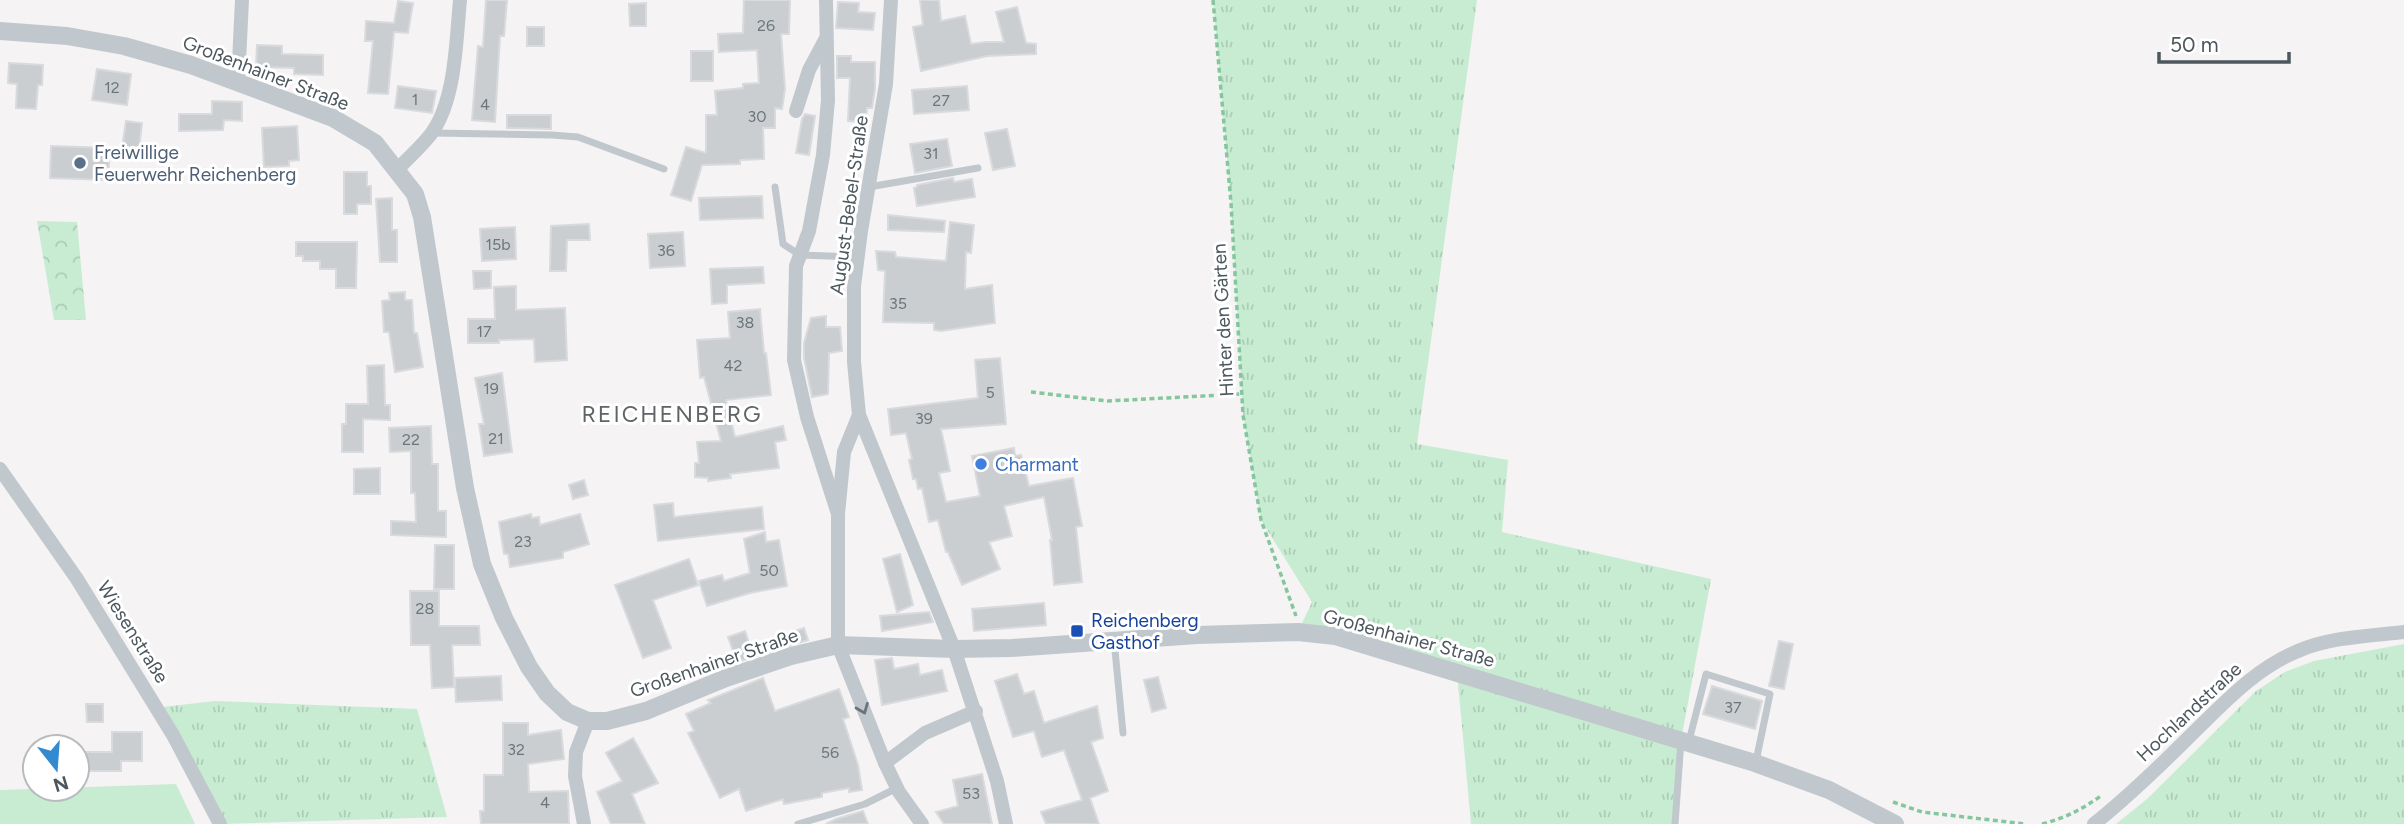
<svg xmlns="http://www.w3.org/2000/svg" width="2404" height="824" viewBox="0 0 2404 824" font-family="Figtree,sans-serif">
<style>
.grass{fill:url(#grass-tufts)}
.forest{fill:url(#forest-crowns)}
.pitch{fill:#c8ecd1}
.building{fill:#caced1;stroke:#d8dadd;stroke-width:2}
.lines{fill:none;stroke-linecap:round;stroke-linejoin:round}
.path{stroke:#84c69d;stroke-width:3.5;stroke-dasharray:5 3.5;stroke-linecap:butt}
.service{stroke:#c1c8cd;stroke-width:7}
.minor{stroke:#c1c8cd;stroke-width:14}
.tertiary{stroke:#c1c8cd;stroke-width:18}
.oneway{stroke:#6a747a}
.service-dot{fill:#5c6f8a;stroke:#fff;stroke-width:2.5}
.shop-dot{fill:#3f7fe0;stroke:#fff;stroke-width:2.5}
.transit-dot{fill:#1a4fb4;stroke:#fff;stroke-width:2.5}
.labels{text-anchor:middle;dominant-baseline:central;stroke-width:6;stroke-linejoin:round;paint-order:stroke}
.number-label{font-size:16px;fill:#6c767b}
.street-label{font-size:19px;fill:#4d585e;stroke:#fff}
.service-label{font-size:19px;fill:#4e5e75;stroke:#fff;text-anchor:start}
.shop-label{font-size:19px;fill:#366cbe;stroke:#fff;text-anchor:start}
.transit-label{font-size:19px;fill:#164399;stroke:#fff;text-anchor:start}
.quarter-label{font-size:23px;letter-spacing:2px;fill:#606467;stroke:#fff}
</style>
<defs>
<pattern id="grass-tufts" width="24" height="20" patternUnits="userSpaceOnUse" patternTransform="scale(1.75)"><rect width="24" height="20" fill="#c8ecd1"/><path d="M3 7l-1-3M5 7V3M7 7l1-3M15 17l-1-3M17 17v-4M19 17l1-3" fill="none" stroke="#adccb6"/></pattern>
<pattern id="forest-crowns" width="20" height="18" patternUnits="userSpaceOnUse" patternTransform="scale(1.75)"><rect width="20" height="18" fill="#c8ecd1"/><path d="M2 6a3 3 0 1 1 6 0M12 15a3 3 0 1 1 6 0" fill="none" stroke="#adccb6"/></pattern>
</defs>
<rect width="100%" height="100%" fill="#f5f3f3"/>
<!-- grass -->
<g class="grass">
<polygon points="1213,0 1477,0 1417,444 1508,460 1502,532 1711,579 1681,740 1675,824 1471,824 1457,672 1298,632 1312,602 1261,520 1243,415 1231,203"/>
<polygon points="2404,644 2404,824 2116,824 2147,799 2256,691 2285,672 2314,661"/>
<polygon points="215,701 417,709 447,817 224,824 162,707"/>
</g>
<!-- forest -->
<polygon class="forest" points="37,221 77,222 86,320 54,320"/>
<!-- pitch -->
<polygon class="pitch" points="176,784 195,824 0,824 0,790"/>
<!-- building -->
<g class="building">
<polygon points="486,0 507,0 504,36 500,36 495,122 472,120 478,46 483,47"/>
<polygon points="744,0 790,0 789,34 781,34 785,89 782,109 775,108 775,128 763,128 764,159 740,160 740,164 702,165 691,201 671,195 686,147 706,153 706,115 717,115 715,91 743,88 743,84 759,83 757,50 719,52 718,34 743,33"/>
<polygon points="920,0 939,0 941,21 965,16 971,44 986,42 1004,42 996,12 1017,7 1026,43 1036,44 1036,54 987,56 921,71 913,27 923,25"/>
<polygon points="398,1 413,3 408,33 394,32 388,94 368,93 373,41 365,41 366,21 394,23"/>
<polygon points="838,2 859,3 858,12 875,13 873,30 836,28"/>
<polygon points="646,3 646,26 630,26 629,4"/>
<rect x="527" y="27" width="17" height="19"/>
<polygon points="257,45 282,46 282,54 323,55 323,75 294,74 294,68 256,67"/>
<rect x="691" y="51" width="22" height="30"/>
<polygon points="837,56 851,56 851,62 875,62 875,89 872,108 867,108 866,122 848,121 850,78 837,78"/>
<polygon points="9,63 43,65 42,85 38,85 36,109 16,108 17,84 8,83"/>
<polygon points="97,69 131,74 127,105 92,100"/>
<polygon points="398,86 436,91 432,113 395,108"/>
<polygon points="967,86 969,110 914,114 912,90"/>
<polygon points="212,101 242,102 242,121 224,120 223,130 179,131 179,114 212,114"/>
<polygon points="805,114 815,116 809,155 796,153 802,119"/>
<polygon points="507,115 551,115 551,129 507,128"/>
<polygon points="126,121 142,123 139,150 122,148"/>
<polygon points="297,126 299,160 289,161 289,166 264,167 262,128"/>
<polygon points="1007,129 1015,166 993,170 985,133"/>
<polygon points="947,139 952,166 915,173 910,144"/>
<polygon points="51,146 110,148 108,180 50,178"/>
<polygon points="344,172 367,172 367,186 371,186 371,204 357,204 357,214 344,214"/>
<polygon points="953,178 954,182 972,179 975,197 917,206 914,188 917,187 917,185"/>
<polygon points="762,196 763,218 700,220 699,198"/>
<polygon points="392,198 392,230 397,230 397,262 380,262 376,199"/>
<polygon points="888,215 945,221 944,232 888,230"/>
<polygon points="950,222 974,225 971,253 966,252 965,289 992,285 995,323 941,331 934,330 934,323 883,322 885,271 878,270 876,251 895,252 896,257 946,261"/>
<polygon points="589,224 590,240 567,240 566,271 550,271 551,226"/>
<polygon points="515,227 516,259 482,261 480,229"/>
<polygon points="683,232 685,266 650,268 648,234"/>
<polygon points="296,242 357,242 356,288 336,288 336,269 320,269 320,261 303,261 303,256 296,256"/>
<polygon points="763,267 764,283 727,285 727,303 712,304 710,269"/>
<polygon points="473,271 491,271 491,288 474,289"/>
<polygon points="516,286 516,310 565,308 567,360 535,362 534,339 499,340 499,343 468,343 468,319 495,319 494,287"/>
<polygon points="405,292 405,300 412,300 414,333 417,333 423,367 395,372 389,332 384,332 382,301 390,300 389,293"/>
<polygon points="760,309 764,353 766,353 771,395 726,400 735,437 783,426 786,440 775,442 779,468 730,474 731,478 708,481 708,478 695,477 695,463 699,463 697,442 721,441 704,377 700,378 697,340 730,338 728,312"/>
<polygon points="826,316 826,327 840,327 842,351 829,353 828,394 812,397 804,358 804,343 811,318"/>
<polygon points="1000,358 1006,424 941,429 950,471 939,473 946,502 980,496 972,456 1014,448 1015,456 1021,455 1029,486 1073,478 1082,526 1076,527 1082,582 1054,585 1050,540 1052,540 1044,497 1004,506 1012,536 989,542 1000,569 962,585 948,552 946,552 938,520 929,522 922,488 918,489 916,479 913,479 909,460 912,459 906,433 891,435 888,409 978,398 975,360"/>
<polygon points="384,365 385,405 390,405 390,420 363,419 363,452 342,452 342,424 346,424 346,404 368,404 367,366"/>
<polygon points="502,373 512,452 484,456 479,424 484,424 475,378"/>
<polygon points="431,426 432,464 438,464 438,511 446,511 446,537 391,535 391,521 416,522 415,493 411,493 411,451 390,452 389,428"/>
<polygon points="380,468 380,494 354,494 354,469"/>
<polygon points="584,480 588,495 573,499 569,485"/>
<polygon points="673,503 674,517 762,507 764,529 658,541 654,505"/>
<polygon points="531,514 532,518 539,517 540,525 580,514 589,544 563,552 563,558 510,567 508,554 504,554 499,522"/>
<polygon points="765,532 766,542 779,540 787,586 750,593 707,606 699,581 722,575 724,581 750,573 744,539"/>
<polygon points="435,545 454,545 454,589 434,589"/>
<polygon points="900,554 913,605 897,612 883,559"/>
<polygon points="689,559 698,585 653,600 671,648 643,658 615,585"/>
<polygon points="410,591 439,591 439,626 479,626 480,645 452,645 454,687 432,688 430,645 411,645"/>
<polygon points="1044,603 1046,625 974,631 972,609"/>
<polygon points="929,612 933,622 882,631 880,616"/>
<polygon points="804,628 808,640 737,662 728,637 745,631 750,646"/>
<polygon points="1779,641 1793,644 1784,689 1769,686"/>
<polygon points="892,658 894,669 918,664 920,675 942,670 947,691 882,705 875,660"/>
<polygon points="1017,674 1024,694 1034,691 1044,723 1097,706 1103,738 1091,742 1108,791 1090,798 1099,824 1046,824 1041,812 1082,800 1064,750 1042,757 1034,731 1013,737 995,681"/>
<polygon points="501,676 502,700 456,702 455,678"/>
<polygon points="1158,677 1166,708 1152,712 1144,680"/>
<polygon points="763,678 775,711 839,689 849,717 843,719 858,765 862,790 849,792 849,788 822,793 822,797 784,804 783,799 746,811 739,789 720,798 688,733 694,731 686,714 711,703 708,700"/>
<polygon points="1712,686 1762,701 1755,729 1703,714"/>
<polygon points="86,704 103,704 103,722 87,722"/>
<polygon points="503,723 528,723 528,735 561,730 564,759 528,764 529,792 568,791 569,824 481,824 480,811 484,811 484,775 503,775"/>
<polygon points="112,732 142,732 142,761 121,761 121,771 81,771 81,752 112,752"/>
<polygon points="633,738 658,783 632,794 645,824 611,824 597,792 622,781 606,753"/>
<polygon points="982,774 992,824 944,824 936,812 958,806 953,780"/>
<polygon points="863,811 868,824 826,824 836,819"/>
</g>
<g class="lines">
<!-- path -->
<g class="path">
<polyline points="1213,0 1231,203 1243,415 1261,520 1296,616"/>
<polyline points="1031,392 1108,401 1241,394"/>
<polyline points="1893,802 1922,812 2025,824"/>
<path d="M2042,824C2065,818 2083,809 2102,795"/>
</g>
<!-- service -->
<g class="service">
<polyline points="432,133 552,135 578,137 664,169"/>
<polyline points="775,187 783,244 800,255 857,257"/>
<polyline points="869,187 978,168"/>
<polyline points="1114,640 1123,733"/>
<polyline points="1689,741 1706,674 1770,694 1756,761"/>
<polyline points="798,824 865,804 897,788"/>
<polyline points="1675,824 1681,740"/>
</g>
<!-- minor -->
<g class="minor">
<polyline points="826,0 828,100 823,155 809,231 796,266 794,360 807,417 838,514"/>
<polyline points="891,0 886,84 861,231 854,286 854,362 859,415 954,649 997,781 1006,824"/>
<polyline points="238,82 242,0"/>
<polyline points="796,111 809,70 825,40"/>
<path d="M397,170C408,158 421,147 431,134C456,100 456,40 460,0"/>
<polyline points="859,415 844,452 838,514 838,645 885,763 899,792 922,824"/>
<polyline points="0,469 77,579 173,735 220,824"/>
<polyline points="885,763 925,733 976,711"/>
<polyline points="584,824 575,776 576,752 588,721"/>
<path d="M2094,824C2129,796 2161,765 2193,733C2225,702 2256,668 2298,651C2330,637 2370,636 2404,632"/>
</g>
<!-- tertiary -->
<polyline class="tertiary" points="0,31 67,36 124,46 191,65 333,118 375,143 415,194 422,217 465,488 482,564 504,618 529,667 547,693 567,712 588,721 607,721 646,711 726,678 791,656 838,645 954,649 1012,648 1197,635 1298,632 1335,636 1755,763 1829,790 1895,824"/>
</g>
<!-- one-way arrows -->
<defs><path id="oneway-chevron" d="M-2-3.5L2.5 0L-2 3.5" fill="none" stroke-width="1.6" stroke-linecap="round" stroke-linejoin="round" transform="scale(1.75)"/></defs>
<use class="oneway" href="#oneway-chevron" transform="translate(863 709) rotate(68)"/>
<!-- markers -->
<circle class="service-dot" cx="80" cy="163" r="7"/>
<circle class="shop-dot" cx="981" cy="464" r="7"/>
<rect class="transit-dot" x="1070" y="624" width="14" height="14" rx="3.5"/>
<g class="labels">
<!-- number labels -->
<g class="number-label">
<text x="766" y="25">26</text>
<text x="112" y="87">12</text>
<text x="415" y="99">1</text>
<text x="941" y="100">27</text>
<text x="485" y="104">4</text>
<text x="757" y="116">30</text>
<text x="931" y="153">31</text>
<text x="498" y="244">15b</text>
<text x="666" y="250">36</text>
<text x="898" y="303">35</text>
<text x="745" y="322">38</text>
<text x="484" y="331">17</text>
<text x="733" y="365">42</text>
<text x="491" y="388">19</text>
<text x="990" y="392">5</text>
<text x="924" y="418">39</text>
<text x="496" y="438">21</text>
<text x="411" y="439">22</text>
<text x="523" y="541">23</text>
<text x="769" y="570">50</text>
<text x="425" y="608">28</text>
<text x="1733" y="707">37</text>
<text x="516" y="749">32</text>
<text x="830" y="752">56</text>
<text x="971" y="793">53</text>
<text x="545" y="802">4</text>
</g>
<!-- street labels -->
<g class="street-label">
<text transform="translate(266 73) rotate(21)">Großenhainer Straße</text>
<text transform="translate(849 205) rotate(-82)">August-Bebel-Straße</text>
<text transform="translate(1223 320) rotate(-93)">Hinter den Gärten</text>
<text transform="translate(133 632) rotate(58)">Wiesenstraße</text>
<text transform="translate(1409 638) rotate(15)">Großenhainer Straße</text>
<text transform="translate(714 663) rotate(-19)">Großenhainer Straße</text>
<text transform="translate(2189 712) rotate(-43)">Hochlandstraße</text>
</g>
<!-- service labels -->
<g class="service-label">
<text x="94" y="152">Freiwillige<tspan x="94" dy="22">Feuerwehr Reichenberg</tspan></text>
</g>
<!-- shop labels -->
<g class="shop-label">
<text x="995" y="464">Charmant</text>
</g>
<!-- transit labels -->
<g class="transit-label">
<text x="1091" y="620">Reichenberg<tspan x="1091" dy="22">Gasthof</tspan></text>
</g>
<!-- quarter labels -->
<g class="quarter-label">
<text x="672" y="414">REICHENBERG</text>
</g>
</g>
<!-- north arrow -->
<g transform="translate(56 768) rotate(163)"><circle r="33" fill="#ffffff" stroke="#b8bcbf" stroke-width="2"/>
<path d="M0-5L12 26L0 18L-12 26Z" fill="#328ad0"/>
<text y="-10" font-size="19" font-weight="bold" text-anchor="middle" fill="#4d585e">N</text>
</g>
<!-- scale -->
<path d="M2159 52v10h130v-10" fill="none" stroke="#4d585e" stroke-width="3.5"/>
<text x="2170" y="52" font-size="21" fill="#4d585e" stroke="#ffffff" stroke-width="5" paint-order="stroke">50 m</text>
</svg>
